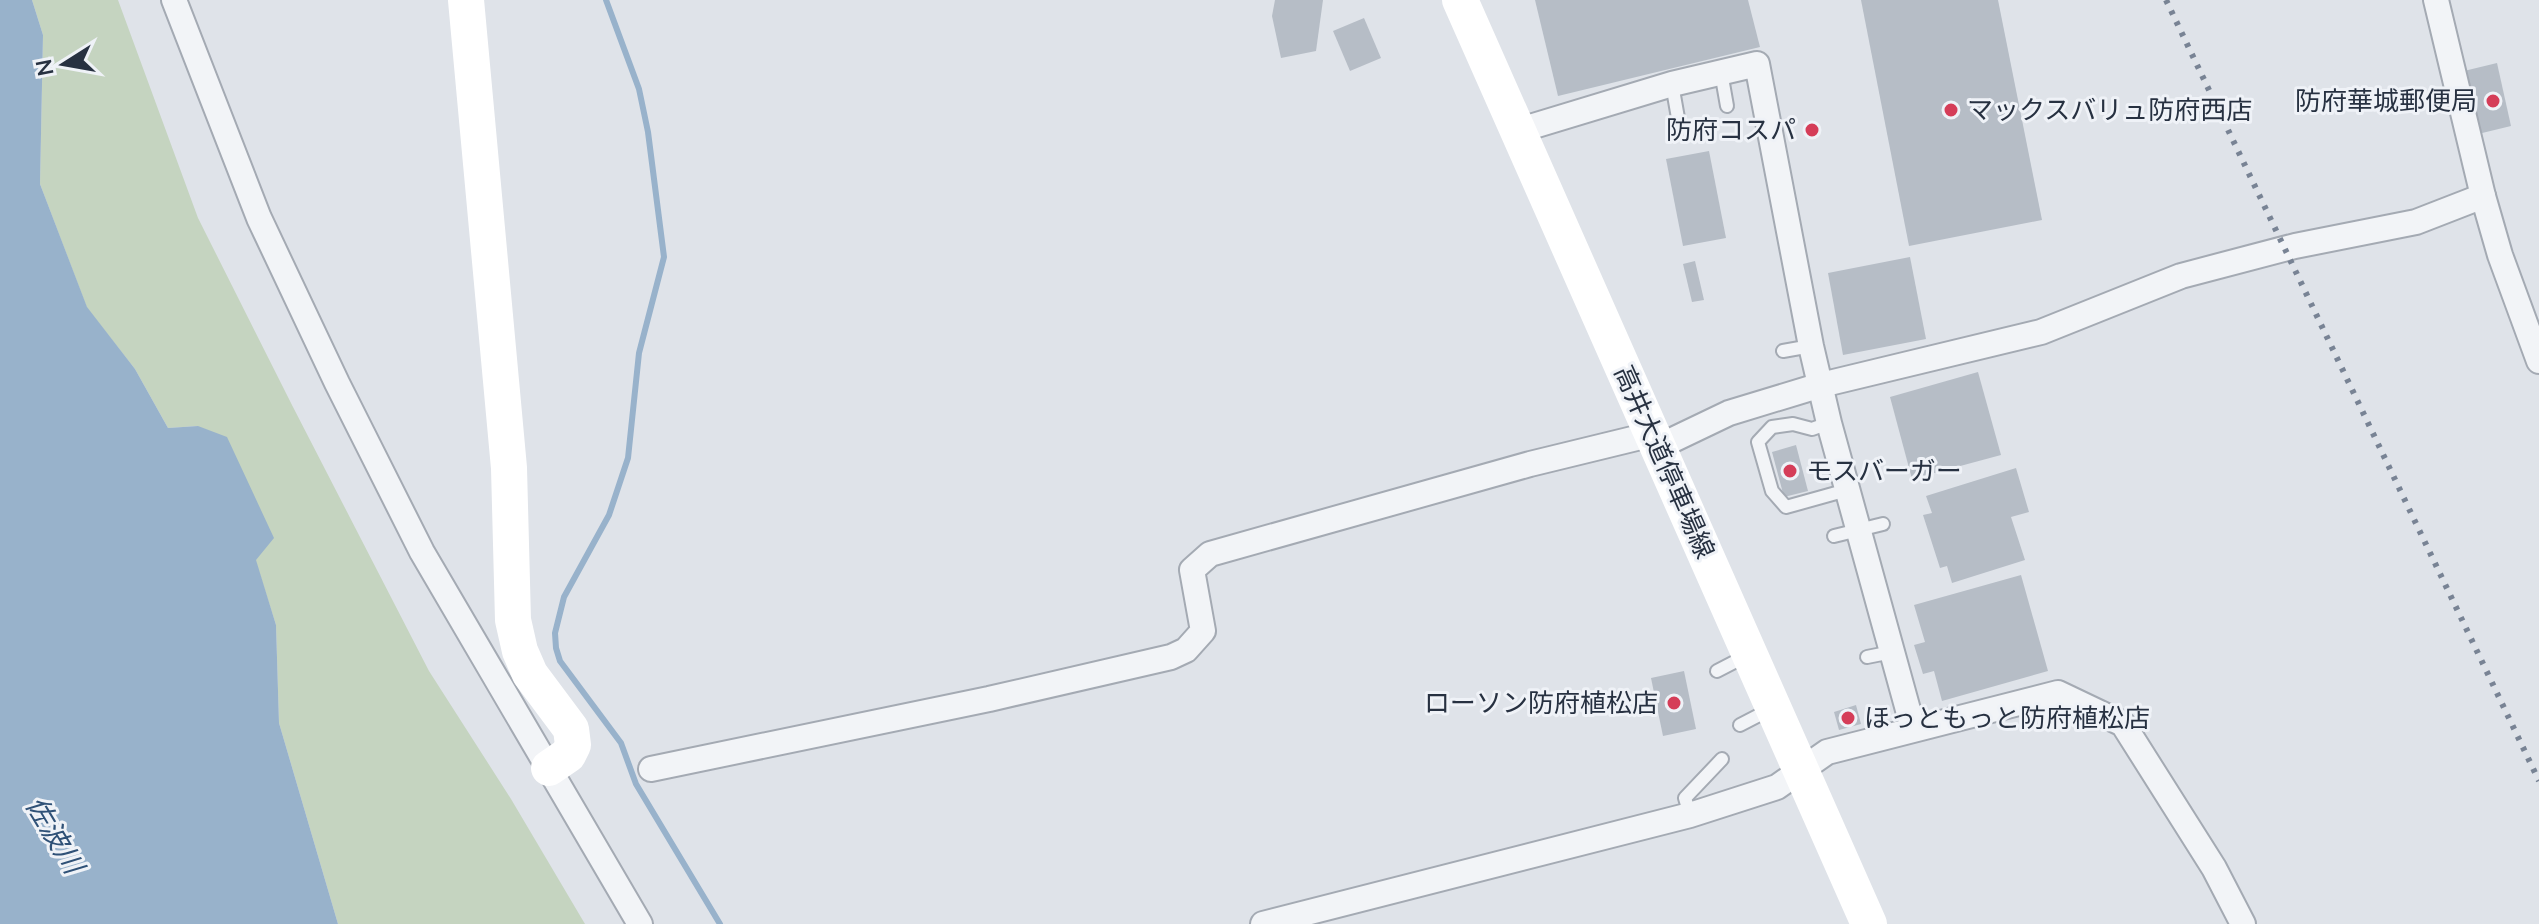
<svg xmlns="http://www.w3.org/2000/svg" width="2539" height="924" viewBox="0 0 2539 924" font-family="'Nunito Sans','Noto Sans JP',sans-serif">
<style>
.green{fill:#c5d4c0}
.water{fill:#98b2cb}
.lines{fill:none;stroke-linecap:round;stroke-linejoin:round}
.stream{stroke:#98b2cb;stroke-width:6}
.building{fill:#b6bdc6}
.lane-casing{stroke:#a4aab3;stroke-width:16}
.street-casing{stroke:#a4aab3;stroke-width:28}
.lane{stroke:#f2f4f7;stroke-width:12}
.street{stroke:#f2f4f7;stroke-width:24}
.secondary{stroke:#fff;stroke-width:36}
.rail{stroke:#788394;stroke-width:6;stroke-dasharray:4 8;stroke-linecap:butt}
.poi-dot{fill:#d53d58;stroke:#eff2f7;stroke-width:3}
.labels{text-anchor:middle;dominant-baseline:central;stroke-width:6;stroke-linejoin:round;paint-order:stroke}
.poi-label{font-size:26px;fill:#273141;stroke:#eff2f7;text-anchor:end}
.street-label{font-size:26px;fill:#273141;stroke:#eff2f7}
.water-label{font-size:28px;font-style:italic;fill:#2f5177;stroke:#eff2f7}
</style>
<rect width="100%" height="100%" fill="#dfe3e9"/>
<!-- green -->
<polygon class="green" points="32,0 118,0 198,218 293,407 429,671 511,799 585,924 338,924 279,723 276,625 255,559 198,426 168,428 135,369 87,308 40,184 43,35"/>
<!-- water -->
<polygon class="water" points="0,0 32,0 43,35 40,184 87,307 135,369 168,428 198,426 227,437 274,538 256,560 276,625 279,723 338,924 0,924"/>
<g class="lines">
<!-- stream -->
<polyline class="stream" points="606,0 639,89 648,132 664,257 639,353 628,458 609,515 564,597 555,633 556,648 560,661 621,743 636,784 720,924"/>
</g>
<!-- building -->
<g class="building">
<polygon points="1275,0 1323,0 1316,51 1281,58 1272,16"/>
<polygon points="1535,0 1748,0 1760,47 1558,96"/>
<polygon points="1861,0 1998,0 2042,220 1909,246"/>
<polygon points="1364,18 1381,58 1350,71 1333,31"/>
<polygon points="2497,63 2511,126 2478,134 2464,71"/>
<polygon points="1709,151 1726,238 1683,246 1666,159"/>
<polygon points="1910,257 1926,339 1843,355 1828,273"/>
<polygon points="1695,261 1704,300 1692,302 1683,264"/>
<polygon points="1978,372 2001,455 1912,479 1890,397"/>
<polygon points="1796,445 1808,491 1784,497 1772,452"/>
<polygon points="2016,468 2029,512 2011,517 2025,560 1952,583 1947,566 1940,568 1923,515 1932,513 1926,496"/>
<polygon points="2021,575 2048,671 1942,701 1934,671 1923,674 1914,645 1925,642 1914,605"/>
<polygon points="1684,671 1696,729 1663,736 1651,678"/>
<polygon points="1856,705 1861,724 1839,730 1834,712"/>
</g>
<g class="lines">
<!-- lane casing -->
<g class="lane-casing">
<g id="lane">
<polyline points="1721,72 1727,106"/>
<polyline points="1672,84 1678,118"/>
<polyline points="1783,351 1811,346"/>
<polyline points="1829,423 1812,429 1793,424 1772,427 1758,442 1772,491 1786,507 1847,490"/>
<polyline points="1834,536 1883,524"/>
<polyline points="1867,657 1892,652"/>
<polyline points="1717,671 1746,656"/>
<polyline points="1740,725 1769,710"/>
<polyline points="1690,815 1685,798 1722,759"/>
</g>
</g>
<!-- street casing -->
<g class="street-casing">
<g id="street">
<polyline points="174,0 259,218 337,383 422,552 640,924"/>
<polyline points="2436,0 2483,196 2500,255 2539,361"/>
<polyline points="1517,131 1672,84 1757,64 1811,346 1829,423 1913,728"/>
<polyline points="1658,447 1729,413 1821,385 2041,332 2181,276 2295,246 2416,222 2483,196"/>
<polyline points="651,769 989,699 1171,657 1186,650 1203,631 1192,570 1210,554 1530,464 1653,434"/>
<polyline points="1263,924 1690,815 1777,787 1827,752 2058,693 2123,724 2214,868 2243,924"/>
</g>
</g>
<!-- lane -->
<use href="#lane" class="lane"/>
<!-- street -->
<use href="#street" class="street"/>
<!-- secondary -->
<g class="secondary">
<polyline points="466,0 509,468 513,620 520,651 530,674 571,729 573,745 568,755 549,768"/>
<polyline points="1460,0 1869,924"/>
</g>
<!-- rail -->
<polyline class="rail" points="2166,0 2539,781"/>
</g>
<!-- markers -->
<g class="poi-dot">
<circle cx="2493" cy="101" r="8"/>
<circle cx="1951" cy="110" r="8"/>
<circle cx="1812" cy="130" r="8"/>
<circle cx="1790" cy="471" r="8"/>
<circle cx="1674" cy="703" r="8"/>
<circle cx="1848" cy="718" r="8"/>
</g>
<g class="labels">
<!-- poi labels -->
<g class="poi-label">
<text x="2477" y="101">防府華城郵便局</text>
<text x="1967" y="110" text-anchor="start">マックスバリュ防府西店</text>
<text x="1796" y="130">防府コスパ</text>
<text x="1806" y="471" text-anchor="start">モスバーガー</text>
<text x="1658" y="703">ローソン防府植松店</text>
<text x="1864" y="718" text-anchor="start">ほっともっと防府植松店</text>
</g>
<!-- street labels -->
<g class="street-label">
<text transform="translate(1664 462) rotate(66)">高井大道停車場線</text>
</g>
<!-- water labels -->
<g class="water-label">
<text transform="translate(54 835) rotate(59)">佐波川</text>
</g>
</g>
<!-- north arrow -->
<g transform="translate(64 64) rotate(259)" stroke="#eff2f7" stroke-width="6" paint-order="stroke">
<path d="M0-6L14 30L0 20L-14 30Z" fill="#273141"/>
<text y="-12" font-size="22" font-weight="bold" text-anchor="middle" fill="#273141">N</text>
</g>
</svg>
